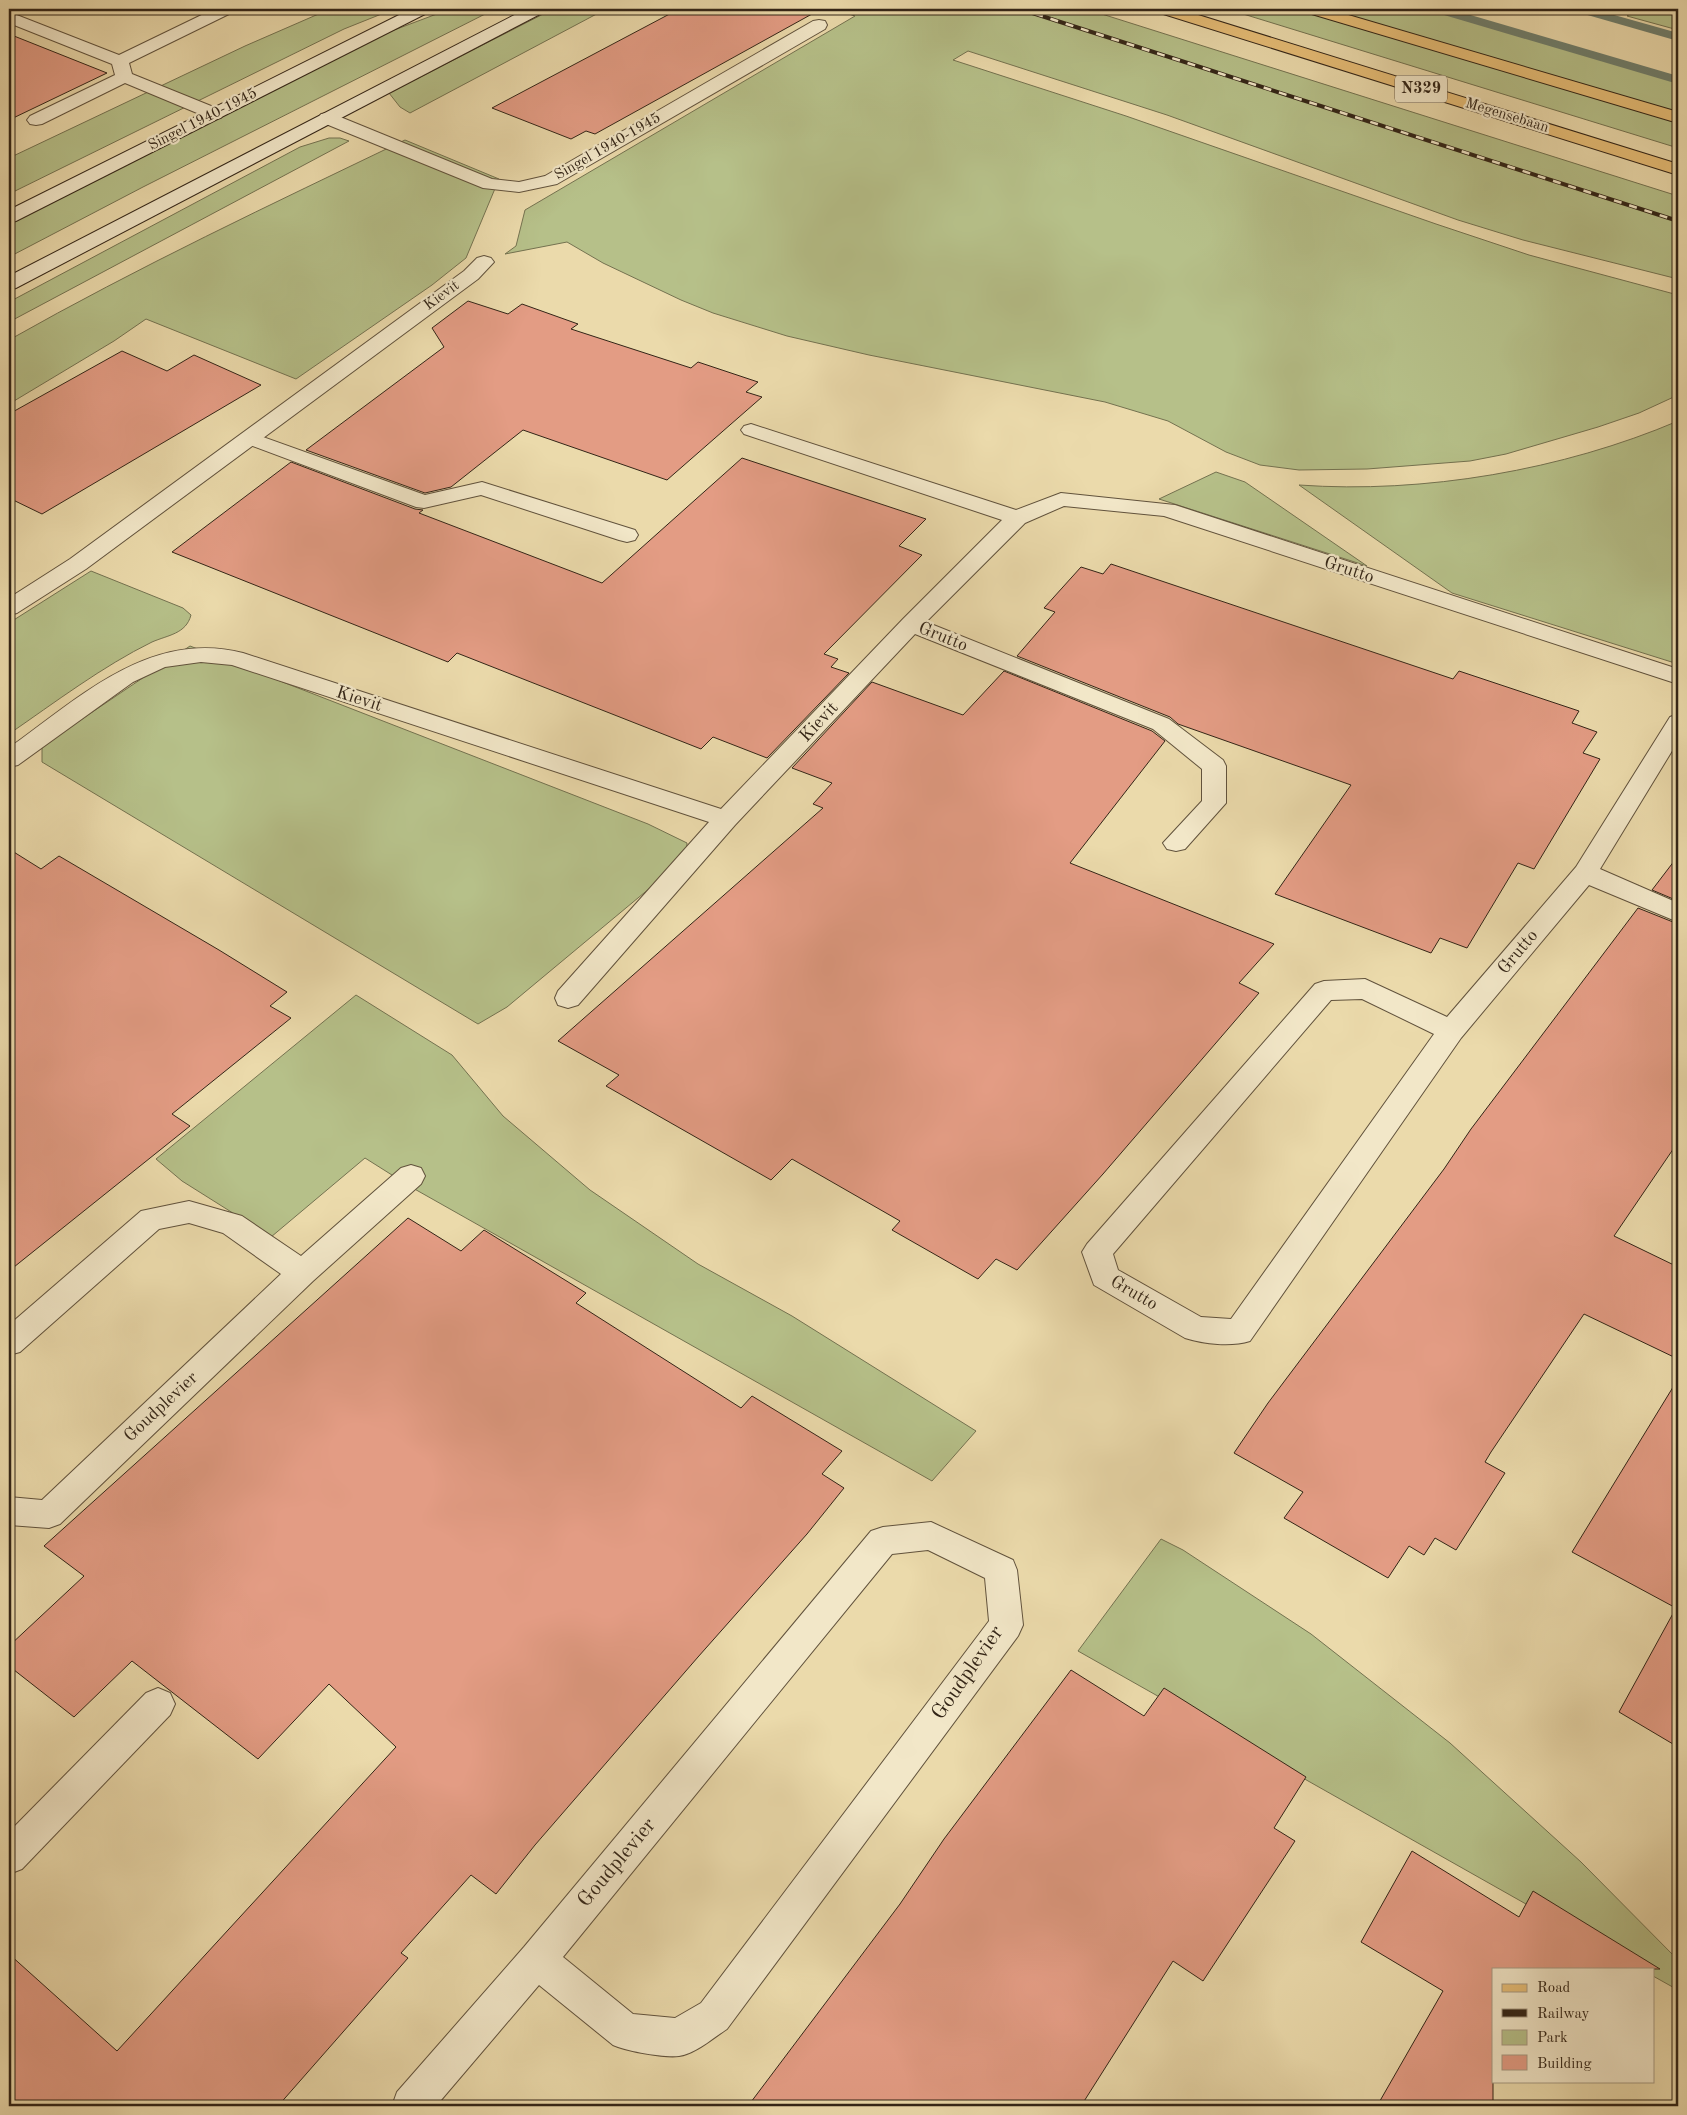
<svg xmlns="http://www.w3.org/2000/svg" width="1687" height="2115" viewBox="0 0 1687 2115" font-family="'Old Standard TT',serif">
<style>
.green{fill:#b6c089;stroke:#747250}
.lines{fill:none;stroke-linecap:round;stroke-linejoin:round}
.stream{fill:#707f6d;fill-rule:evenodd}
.building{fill:#e39c84;stroke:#332517}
.service-casing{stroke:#61523c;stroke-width:2}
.minor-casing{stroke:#61523c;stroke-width:2}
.secondary-casing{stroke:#332517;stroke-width:2}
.primary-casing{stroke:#332517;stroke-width:2}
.service{fill:#f2e7c8;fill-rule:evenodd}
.minor{fill:#f2e7c8;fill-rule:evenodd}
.secondary{fill:#f2e7c8;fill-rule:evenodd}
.primary{fill:#e6bd76;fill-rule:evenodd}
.rail-casing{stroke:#332517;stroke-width:4}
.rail{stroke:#f2e7c8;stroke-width:2.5;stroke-dasharray:8;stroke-linecap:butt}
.labels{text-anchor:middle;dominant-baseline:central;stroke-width:4.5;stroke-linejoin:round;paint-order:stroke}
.far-street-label{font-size:15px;fill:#332517;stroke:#f2e7c8}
.shield{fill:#f2e7c8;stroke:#6c5f4c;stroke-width:1}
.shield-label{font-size:16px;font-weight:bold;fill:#332517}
.street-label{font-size:18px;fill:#332517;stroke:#f2e7c8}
.near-street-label{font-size:21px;fill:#332517;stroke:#f2e7c8}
</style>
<rect width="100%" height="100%" fill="#ebdaab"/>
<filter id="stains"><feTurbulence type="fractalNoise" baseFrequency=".004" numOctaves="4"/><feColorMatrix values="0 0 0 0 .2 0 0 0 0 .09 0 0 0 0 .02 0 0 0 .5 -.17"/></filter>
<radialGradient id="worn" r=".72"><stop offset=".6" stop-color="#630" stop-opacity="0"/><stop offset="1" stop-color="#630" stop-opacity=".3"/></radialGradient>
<!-- green -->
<g class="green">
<polygon points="330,9 394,9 344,29 9,194 9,158 245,46"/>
<polygon points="450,9 495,9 143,187 9,257 9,222 349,47"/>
<polygon points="553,9 606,9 410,113 400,107 389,93"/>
<polygon points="833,9 1086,9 1678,196 1678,279 1523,240 1458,220 1167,115 968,51 953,60 1126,116 1436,224 1529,255 1678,295 1678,395 1639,413 1598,427 1506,454 1470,461 1367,469 1299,470 1260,465 1226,452 1168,421 1105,402 869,355 787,336 713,313 681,300 603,263 567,242 505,254 516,246 525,210 855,16"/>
<polygon points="1227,9 1428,9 1678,82 1678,148"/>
<polygon points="1637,9 1678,9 1678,30 1627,16"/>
<polygon points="329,138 340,138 349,141 9,322 9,302 300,147"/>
<path d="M405,140L499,179L466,258L432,285L296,379L146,319L114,341L9,404V340C138,267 272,204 405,140Z"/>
<path d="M1678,421V664L1452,593L1299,485C1424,494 1563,470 1678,421Z"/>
<polygon points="1216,472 1245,482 1367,566 1159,499"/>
<path d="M91,571L183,608L191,615C186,634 168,635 152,642C103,666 54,703 9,734V623Z"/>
<polygon points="190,646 648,824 687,843 686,858 507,1007 478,1024 42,762 42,746"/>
<polygon points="356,995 452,1055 503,1116 590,1190 698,1264 792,1316 976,1431 932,1481 411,1187 365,1158 271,1237 182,1181 156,1159"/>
<polygon points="1161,1539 1183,1550 1311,1634 1450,1743 1581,1862 1678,1960 1678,1990 1653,1976 1653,1969 1641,1969 1078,1651"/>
</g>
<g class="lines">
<!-- stream -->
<g class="stream">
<polygon points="1432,9 1450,9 1678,76 1678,84 1434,12"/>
<polygon points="1575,9 1593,9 1678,33 1678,41 1577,12"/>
</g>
</g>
<!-- building -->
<g class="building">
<polygon points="679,9 821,9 595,134 586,131 571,139 492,108"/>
<polygon points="9,34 107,73 9,120"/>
<polygon points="468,301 508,314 522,304 578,324 571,329 691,368 698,362 758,382 746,392 762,397 667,480 523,430 451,487 425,493 306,450 444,347 432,328"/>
<polygon points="122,351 167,371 194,355 261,385 42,514 9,498 9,414"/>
<polygon points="742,458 926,519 899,546 922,555 824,654 838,659 831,667 849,673 767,758 713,737 701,749 457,653 448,662 172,552 291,462 415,509 423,510 419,513 602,583"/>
<polygon points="1111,564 1453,679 1459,671 1579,711 1572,723 1597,732 1583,753 1600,759 1534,869 1518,863 1467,948 1440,938 1431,953 1275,894 1351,785 1178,724 1170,717 1017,656 1055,612 1044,608 1081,567 1103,574"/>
<polygon points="1004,671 1152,731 1165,741 1070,863 1274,944 1239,983 1259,993 1103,1174 1017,1270 996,1259 978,1279 892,1230 900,1221 792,1159 771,1180 606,1086 619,1075 558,1041 823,808 813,804 832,783 792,768 872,682 963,715"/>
<polygon points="9,849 41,869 59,856 219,950 287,992 270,1006 291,1018 172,1114 190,1126 9,1271"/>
<polygon points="1678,856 1678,901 1652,890"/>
<polygon points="1638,908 1678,924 1678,1142 1614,1236 1678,1267 1678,1359 1584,1314 1491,1452 1485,1462 1505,1473 1456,1550 1435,1538 1424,1555 1409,1546 1388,1578 1284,1518 1303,1492 1234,1453 1268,1403 1444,1169 1471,1129"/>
<polygon points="408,1218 461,1251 484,1230 586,1293 576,1303 741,1408 752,1396 842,1451 822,1474 844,1488 807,1534 698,1657 535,1845 496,1894 471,1875 401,1953 408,1958 278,2106 9,2106 9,1954 117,2051 396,1747 329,1684 258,1759 132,1661 74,1717 9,1666 9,1646 84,1576 44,1546"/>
<polygon points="1678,1379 1678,1747 1619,1712 1676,1608 1572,1552"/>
<polygon points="1071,1670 1144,1716 1164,1688 1306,1777 1274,1828 1295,1841 1203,1981 1173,1961 1081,2106 748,2106 900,1904 944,1839"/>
<polygon points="1412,1851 1519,1917 1533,1891 1660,1969 1493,1969 1493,2106 1377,2106 1443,1991 1361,1942"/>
</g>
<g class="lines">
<!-- service casing -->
<g class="service-casing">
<g id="service">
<polygon points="214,9 235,9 233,12 129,63 132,74 221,110 224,114 221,118 215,119 209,118 125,83 42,124 36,125 30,124 27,120 30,116 115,75 112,64 9,23 9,12 119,55"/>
<polygon points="249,432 425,495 482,482 635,530 638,535 635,540 627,542 619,540 481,495 424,508 416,507 242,442 239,438 242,434"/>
</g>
</g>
<!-- minor casing -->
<g class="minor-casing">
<g id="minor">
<polygon points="819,20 825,21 827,25 825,29 557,184 519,192 483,188 321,122 318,118 321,114 327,113 333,114 492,179 519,182 545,176 813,21"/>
<polygon points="484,256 491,258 494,262 478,279 86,569 17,613 9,615 9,598 70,559 464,271 477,258"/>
<path d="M751,424L1016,510L1061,493L1175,505L1678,669V684L1164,516L1064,506L1025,523L926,622L1169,719L1223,760L1226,766V803L1185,849L1176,851L1167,849L1163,843L1202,801V769L1153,729L915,634L735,825L578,1005L568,1008L558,1005L555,998L558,991L709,822L232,665L201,662L165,667L133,682L18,765L9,767V748C79,698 150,629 243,653L721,809L903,619L1002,520L744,434L741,430L744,426Z"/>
<path d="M1678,714V741L1600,869L1678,903V922L1589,885L1461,1038L1250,1341C1231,1347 1204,1344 1185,1338L1094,1285L1082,1252L1087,1244L1315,984L1324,981L1365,979L1447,1017L1576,867L1670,717ZM1362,999L1434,1034L1231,1319L1201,1317L1118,1270L1113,1254L1331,1000Z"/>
<polygon points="411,1165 421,1168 425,1176 421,1184 313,1281 60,1524 49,1528 9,1525 9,1497 42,1500 281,1274 223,1233 189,1223 159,1229 20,1352 9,1355 9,1325 141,1211 189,1201 242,1216 301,1256 401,1168"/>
<path d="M931,1522L1013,1560L1017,1570L1023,1625L1018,1636L727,2029C713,2038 695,2054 679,2056C665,2058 626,2051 613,2045L539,1985L436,2106H392L397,2092L524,1947L871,1531L883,1527ZM928,1550L985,1578L989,1621L701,2003L675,2018L633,2014L563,1957L892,1554Z"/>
<polygon points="158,1688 170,1693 175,1704 170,1715 22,1869 9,1874 9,1832 146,1693"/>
</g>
</g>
<!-- secondary casing -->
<g class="secondary-casing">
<g id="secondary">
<polygon points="411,9 431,9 429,12 16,221 9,223 9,210"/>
<polygon points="526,9 546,9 544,12 16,288 9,290 9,276"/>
</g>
</g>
<!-- primary casing -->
<g class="primary-casing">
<g id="primary">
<polygon points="1155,9 1179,9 1678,164 1678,175 1157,12"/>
<polygon points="1303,9 1328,9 1678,112 1678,123 1305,12"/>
</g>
</g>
<!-- service -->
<use href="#service" class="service"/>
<!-- minor -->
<use href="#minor" class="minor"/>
<!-- secondary -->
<use href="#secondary" class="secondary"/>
<!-- primary -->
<use href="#primary" class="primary"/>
<!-- rail casing -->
<g class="rail-casing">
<polyline id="rail" points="1020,9 1678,221"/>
</g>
<!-- rail -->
<use href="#rail" class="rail"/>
</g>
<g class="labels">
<!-- far-street labels -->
<g class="far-street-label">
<text transform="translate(1507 116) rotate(17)">Megensebaan</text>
<text transform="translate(203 120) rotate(-27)">Singel 1940-1945</text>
<text transform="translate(608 147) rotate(-30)">Singel 1940-1945</text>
<text transform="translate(442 296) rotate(-36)">Kievit</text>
</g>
<!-- shield labels -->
<rect class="shield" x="1395" y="75.5" width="52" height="27" rx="4"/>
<g class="shield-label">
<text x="1421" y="89">N329</text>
</g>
<!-- street labels -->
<g class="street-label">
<text transform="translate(1349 570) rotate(18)">Grutto</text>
<text transform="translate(943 637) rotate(22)">Grutto</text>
<text transform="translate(359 699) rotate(18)">Kievit</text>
<text transform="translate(819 722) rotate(-47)">Kievit</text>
<text transform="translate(1518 952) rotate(-50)">Grutto</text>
<text transform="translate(1134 1293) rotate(30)">Grutto</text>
<text transform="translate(161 1407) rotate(-43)">Goudplevier</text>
</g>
<!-- near-street labels -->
<g class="near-street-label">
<text transform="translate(968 1673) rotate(-55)">Goudplevier</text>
<text transform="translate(617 1863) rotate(-50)">Goudplevier</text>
</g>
</g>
<!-- margin -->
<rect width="1687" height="2115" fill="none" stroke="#ebdaab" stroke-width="30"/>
<rect x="10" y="10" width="1667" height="2095" fill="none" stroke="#332517" stroke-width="2.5"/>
<rect x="15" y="15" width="1657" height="2085" fill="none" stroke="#332517"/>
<!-- legend -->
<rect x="1492" y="1968" width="162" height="115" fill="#f2e7c8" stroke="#a69981"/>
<rect x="1502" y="1984" width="25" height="8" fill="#e6bd76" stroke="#a69981"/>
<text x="1537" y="1992" font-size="15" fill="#332517">Road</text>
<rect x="1502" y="2009" width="25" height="8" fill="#332517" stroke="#a69981"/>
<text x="1537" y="2018" font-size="15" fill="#332517">Railway</text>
<rect x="1502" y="2030" width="25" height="15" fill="#b6c089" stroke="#a69981"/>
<text x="1537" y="2042" font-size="15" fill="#332517">Park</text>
<rect x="1502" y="2055" width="25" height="15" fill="#e39c84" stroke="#a69981"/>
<text x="1537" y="2068" font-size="15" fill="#332517">Building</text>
<rect width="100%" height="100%" filter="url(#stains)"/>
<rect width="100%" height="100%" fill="url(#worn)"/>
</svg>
